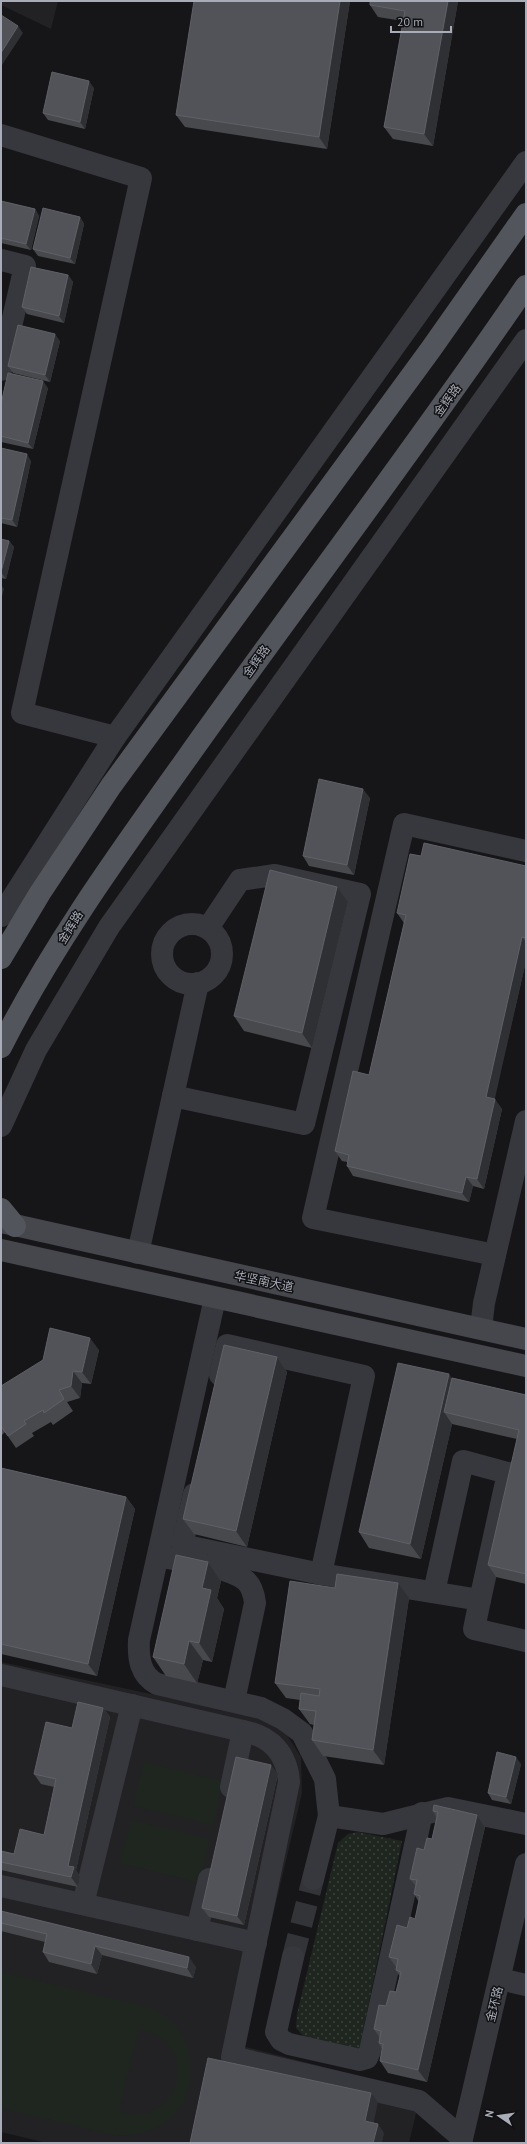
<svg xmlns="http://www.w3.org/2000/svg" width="527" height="2144" viewBox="0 0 527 2144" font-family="'PT Sans','Noto Sans SC',sans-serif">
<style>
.built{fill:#222225}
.grass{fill:#1e261f;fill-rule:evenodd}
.park{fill:url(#park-dots)}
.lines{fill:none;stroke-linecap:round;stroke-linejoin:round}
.minor-tunnel{stroke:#333438;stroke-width:22;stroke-dasharray:22 11;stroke-linecap:butt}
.minor{stroke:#37383d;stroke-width:22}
.tertiary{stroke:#37383d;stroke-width:22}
.secondary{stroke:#45474d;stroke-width:22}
.primary{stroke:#53555c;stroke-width:22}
.wall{fill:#47494d}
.shaded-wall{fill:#2f3033}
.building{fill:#525359;stroke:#5f6168}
.labels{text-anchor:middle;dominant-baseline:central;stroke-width:3;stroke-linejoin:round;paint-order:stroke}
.street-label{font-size:12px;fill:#a8adb8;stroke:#111113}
</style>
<defs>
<pattern id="park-dots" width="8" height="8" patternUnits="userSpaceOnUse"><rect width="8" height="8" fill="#1e261f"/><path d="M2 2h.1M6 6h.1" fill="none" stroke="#3c433d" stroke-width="1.8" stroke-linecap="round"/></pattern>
</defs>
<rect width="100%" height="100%" fill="#161618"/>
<!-- built -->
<g class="built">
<polygon points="1,1 58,1 51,29 1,5"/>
<polygon points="1,1662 254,1716 271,1723 287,1735 301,1757 302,1793 242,2046 421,2092 409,2143 47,2143 1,2132"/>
</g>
<!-- grass -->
<g class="grass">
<polygon points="144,1762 223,1781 213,1825 133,1806"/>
<polygon points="131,1820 210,1839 200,1883 120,1863"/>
<path d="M1,1972C35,1980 68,1988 102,1996C119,2000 138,2003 155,2010C191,2027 200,2073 181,2106C167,2129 140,2137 114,2135L1,2108ZM139,2029C207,2042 177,2133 119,2111Z"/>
</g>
<!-- park -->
<polygon class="park" points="358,1832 402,1841 359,2051 305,2038 296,2028 297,2014 338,1843 348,1834"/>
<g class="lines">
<!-- minor-tunnel -->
<polyline class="minor-tunnel" points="293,1957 313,1879"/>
<!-- minor -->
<g class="minor">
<polyline points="1,135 141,178 22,713 115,737"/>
<polyline points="1,260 25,266 1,370"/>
<circle cx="192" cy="954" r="30"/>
<polyline points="173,1096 198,983"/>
<polyline points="138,1253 173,1096 304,1124 360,894 275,875 240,880 208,928"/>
<polyline points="495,1255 313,1218 404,824 526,851"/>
<path d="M215,1298L139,1640C138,1658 140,1675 157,1684L261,1708L283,1719L302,1733L325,1779L329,1816L383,1824L448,1808L526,1824"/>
<polyline points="481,1328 484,1303 526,1121"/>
<polyline points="220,1375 227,1345 364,1376 321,1574"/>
<polyline points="194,1494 182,1545 321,1574 480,1600 474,1629 526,1641"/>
<path d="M159,1556C180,1561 229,1567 245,1580C252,1586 254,1594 255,1603L234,1701"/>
<polyline points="434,1592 463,1461 508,1473 480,1600"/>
<polyline points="1,1675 243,1731 231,1787"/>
<path d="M243,1731C271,1736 287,1754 289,1782L232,2057L419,2101L462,2138"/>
<polyline points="313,1879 329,1816"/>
<polyline points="1,1886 256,1943"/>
<polyline points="83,1904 132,1705"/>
<polyline points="197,1930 209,1879"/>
<polyline points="293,1957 276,2032 281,2040 289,2044 360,2060 367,2058 370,2051 422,1813"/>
<polyline points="500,1979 526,1985"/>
</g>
<!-- tertiary -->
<g class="tertiary">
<polyline points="1,916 115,737 526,162"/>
<polyline points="1,1126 36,1050 109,927 526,340"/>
<polyline points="461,2143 526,1864"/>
</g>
<!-- secondary -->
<g class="secondary">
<polyline points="1,1222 526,1339"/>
<polyline points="1,1250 526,1366"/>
</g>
<!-- primary -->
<g class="primary">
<polyline points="1,958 40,893 111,786 431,349 526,214"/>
<path d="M1,1047C53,944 121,851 187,758C299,600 417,446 526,286"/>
<polyline points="1,1209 15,1226"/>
</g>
</g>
<!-- wall -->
<g class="wall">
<polygon points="350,1 327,149 185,127 176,115"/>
<polygon points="370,1 458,1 433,146 393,139 384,127 403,21 378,17 370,5"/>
<polygon points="94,88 85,129 48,120 43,113"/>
<polygon points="1,201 35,209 39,216 31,250 1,243"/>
<polygon points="80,217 84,224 75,264 38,256 33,249"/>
<polygon points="68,275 73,282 64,323 27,314 22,307"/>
<polygon points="60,341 50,382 13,373 8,366"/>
<polygon points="48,388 33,449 1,442 1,404"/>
<polygon points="1,448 31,461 17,527 1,523"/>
<polygon points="1,539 9,541 14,547 6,579 1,578"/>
<polygon points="370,798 354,875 309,866 303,856"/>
<polygon points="421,856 526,866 526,961 494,1099 502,1109 484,1189 473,1186 469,1202 353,1176 347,1166 347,1162 342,1161 335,1151 369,1075 404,923 397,913"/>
<polygon points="348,902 312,1048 244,1031 234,1016"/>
<polygon points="99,1350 91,1384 82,1383 80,1398 67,1402 73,1411 53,1425 51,1422 32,1433 34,1436 16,1448 5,1432 1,1436 1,1386"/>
<polygon points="277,1357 287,1372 247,1547 194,1534 183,1519"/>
<polygon points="452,1378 526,1395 526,1584 496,1577 488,1565 517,1439 452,1424 421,1559 369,1548 359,1532"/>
<polygon points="1,1468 126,1497 135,1509 97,1676 1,1654"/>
<polygon points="208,1562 221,1581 217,1598 224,1609 212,1662 203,1660 197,1683 166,1676 153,1657"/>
<polygon points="409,1598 384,1765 323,1756 312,1740 314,1725 310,1724 299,1709 300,1700 286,1698 275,1683"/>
<polygon points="103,1708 110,1717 76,1870 80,1877 78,1887 1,1870 1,1851 14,1854 44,1835 54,1787 41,1784 34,1774 72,1728"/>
<polygon points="521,1764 511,1804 492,1800 488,1793"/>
<polygon points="278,1774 244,1925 209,1917 202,1908"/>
<polygon points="433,1811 477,1815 485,1827 427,2082 388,2073 380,2061 382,2049 379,2043 380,2038 374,2029 386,2006 396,1992 400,1977 396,1970 396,1967 389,1957 407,1928 415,1919 419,1902 414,1894 416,1886 410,1879 424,1850 432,1839 437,1818"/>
<polygon points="1,1911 196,1967 193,1978 102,1955 97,1974 49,1962 43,1952 45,1942 1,1931"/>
</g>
<!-- shaded-wall -->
<g class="shaded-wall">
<polygon points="340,1 350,1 327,149 319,137"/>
<polygon points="448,1 458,1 433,146 424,134"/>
<polygon points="18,26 23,33 2,65 1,64 1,53"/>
<polygon points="89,81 94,88 85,129 80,122"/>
<polygon points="35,209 39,216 31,250 26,244"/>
<polygon points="80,217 84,224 75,264 70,258"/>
<polygon points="68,275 73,282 64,323 59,316"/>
<polygon points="55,334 60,341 50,382 45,375"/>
<polygon points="43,381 48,388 33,449 28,443"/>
<polygon points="27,454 31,461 17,527 12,520"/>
<polygon points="9,541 14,547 6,579 1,572"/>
<polygon points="1,585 4,589 1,600"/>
<polygon points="363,789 370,798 354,875 347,865"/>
<polygon points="337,887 348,902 312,1048 302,1033"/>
<polygon points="522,937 526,942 526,961 493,1107 486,1097"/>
<polygon points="495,1099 502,1109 484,1189 477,1179"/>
<polygon points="466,1177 473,1186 469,1202 462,1193"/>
<polygon points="90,1338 99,1350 91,1384 82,1372"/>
<polygon points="277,1357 287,1372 247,1547 236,1531"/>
<polygon points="73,1371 82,1383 80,1398 71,1386"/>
<polygon points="449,1374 460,1390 444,1412 452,1424 421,1559 410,1544"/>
<polygon points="126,1497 135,1509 97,1676 88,1664"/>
<polygon points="208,1562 221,1581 217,1598 224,1609 212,1662 199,1643 202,1588"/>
<polygon points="398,1583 409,1598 384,1765 373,1750"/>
<polygon points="189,1641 203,1660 197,1683 184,1664"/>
<polygon points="103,1708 110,1717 76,1870 80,1877 78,1887 71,1877 68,1866"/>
<polygon points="516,1757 521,1764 511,1804 506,1797"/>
<polygon points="271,1765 278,1774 244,1925 237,1916"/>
<polygon points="477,1815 485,1827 427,2082 418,2070"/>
<polygon points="95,1946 102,1955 97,1974 91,1964"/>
<polygon points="189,1957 196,1967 193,1978 187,1968"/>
<polygon points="371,2093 378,2102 372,2131 365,2121"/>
<polygon points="378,2124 384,2133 382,2143 373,2143"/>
</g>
<!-- building -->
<g class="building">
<polygon points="194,1 340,1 319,137 176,115"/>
<polygon points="370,1 448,1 424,134 384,127 405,11 370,5"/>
<polygon points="1,15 18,26 1,53"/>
<polygon points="52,72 89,81 80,122 43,113"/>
<polygon points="1,201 35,209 26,244 1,238"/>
<polygon points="43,208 80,217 70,258 33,249"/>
<polygon points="31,267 68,275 59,316 22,307"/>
<polygon points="18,325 55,334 45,375 8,366"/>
<polygon points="8,373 43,381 28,443 1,436 1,404"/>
<polygon points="1,448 27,454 12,520 1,518"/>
<polygon points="1,539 9,541 1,572"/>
<polygon points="319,779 363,789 347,865 303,856"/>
<polygon points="424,843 526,866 526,938 522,937 486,1097 495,1099 477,1179 466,1177 462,1193 347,1166 349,1155 335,1151 353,1071 369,1075 406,915 397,913 410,854 421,856"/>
<polygon points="270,870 337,887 302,1033 234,1016"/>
<polygon points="50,1328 90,1338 82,1372 73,1371 71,1386 59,1390 64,1399 44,1413 43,1410 24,1421 26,1424 8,1436 1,1426 1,1386 43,1360"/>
<polygon points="224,1345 277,1357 236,1531 183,1519"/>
<polygon points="398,1363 449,1374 410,1544 359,1532"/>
<polygon points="452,1378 526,1395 526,1574 488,1565 519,1430 444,1412"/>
<polygon points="1,1468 126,1497 88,1664 1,1644"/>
<polygon points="176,1555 208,1562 202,1588 211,1590 199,1643 189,1641 184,1664 153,1657"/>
<polygon points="337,1574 398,1583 373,1750 312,1740 316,1711 299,1709 301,1693 319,1696 320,1689 275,1683 290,1581 335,1588"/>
<polygon points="78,1702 103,1708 68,1866 74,1867 71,1877 1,1862 1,1851 14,1854 20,1829 44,1835 56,1779 34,1774 46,1722 72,1728"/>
<polygon points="497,1752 516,1757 506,1797 488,1793"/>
<polygon points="236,1757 271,1765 237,1916 202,1908"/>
<polygon points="434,1805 477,1815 418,2070 380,2061 383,2044 379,2043 381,2031 374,2029 379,2005 386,2006 390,1991 396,1992 401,1972 396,1970 398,1959 389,1957 397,1925 407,1928 410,1917 415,1919 420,1896 414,1894 417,1880 410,1879 417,1848 424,1850 427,1838 432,1839 438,1812 433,1811"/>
<polygon points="1,1911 189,1957 187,1968 95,1946 91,1964 43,1952 47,1934 1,1923"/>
<polygon points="208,2058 371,2093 365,2121 378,2124 373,2143 190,2143"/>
</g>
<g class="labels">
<!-- street labels -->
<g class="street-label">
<text transform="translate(447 400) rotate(-54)">金辉路</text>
<text transform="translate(256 661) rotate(-54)">金辉路</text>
<text transform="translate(70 927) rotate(-58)">金辉路</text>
<text transform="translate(264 1281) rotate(12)">华坚南大道</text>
<text transform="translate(494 2004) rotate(-76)">金环路</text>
</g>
</g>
<!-- border -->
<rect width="527" height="2144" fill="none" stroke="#a8adb8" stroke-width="4"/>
<!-- north arrow -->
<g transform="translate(499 2116) rotate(283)" stroke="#111113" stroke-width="3" paint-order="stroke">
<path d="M0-3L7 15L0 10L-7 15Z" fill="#a8adb8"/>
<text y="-6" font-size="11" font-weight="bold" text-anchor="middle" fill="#a8adb8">N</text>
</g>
<!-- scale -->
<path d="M391 26v6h60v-6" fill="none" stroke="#a8adb8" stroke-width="2"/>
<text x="397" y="26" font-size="12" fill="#a8adb8" stroke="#111113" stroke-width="3" paint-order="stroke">20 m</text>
</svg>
